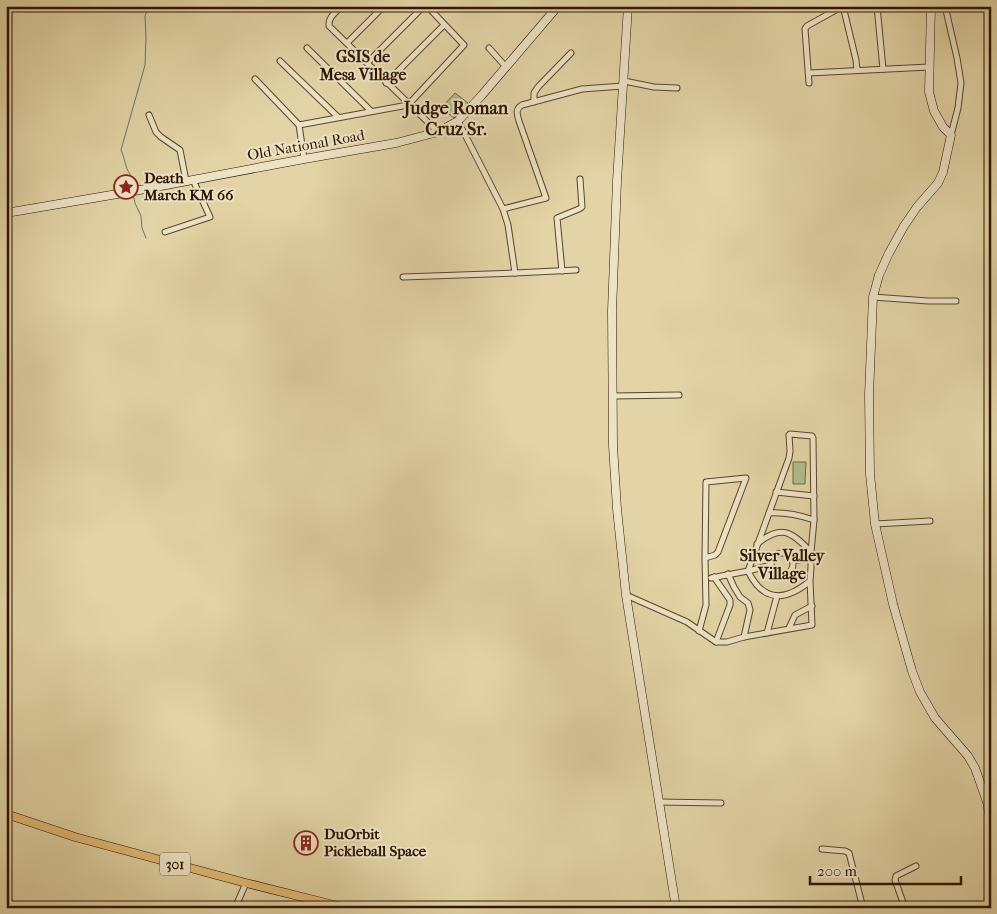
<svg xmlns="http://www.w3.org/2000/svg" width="997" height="914" viewBox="0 0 997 914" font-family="'IM FELL French Canon',serif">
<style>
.green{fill:#afbd8a;stroke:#6e6845}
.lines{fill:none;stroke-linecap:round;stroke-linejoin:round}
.stream{stroke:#6c7664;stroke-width:1}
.street-casing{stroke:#5b442a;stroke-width:7}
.secondary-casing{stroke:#2e1400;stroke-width:9}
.primary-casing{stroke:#2e1400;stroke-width:9}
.street{stroke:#ece3c5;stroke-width:5}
.secondary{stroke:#ece3c5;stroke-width:8}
.primary{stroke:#e1ba73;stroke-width:8}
.labels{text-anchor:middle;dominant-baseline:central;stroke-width:4;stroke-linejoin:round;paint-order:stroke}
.shield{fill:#ece3c5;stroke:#67523b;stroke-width:1}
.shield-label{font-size:14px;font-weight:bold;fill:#2e1400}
.street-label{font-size:15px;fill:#2e1400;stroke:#ece3c5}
.poi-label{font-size:15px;font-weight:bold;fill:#2e1400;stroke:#ece3c5;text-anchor:start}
.neighbourhood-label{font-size:16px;font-weight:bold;fill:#2e1400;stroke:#ece3c5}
.quarter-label{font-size:18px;font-weight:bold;fill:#2e1400;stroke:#ece3c5}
</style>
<rect width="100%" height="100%" fill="#e2d4a6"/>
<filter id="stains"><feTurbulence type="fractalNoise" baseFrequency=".004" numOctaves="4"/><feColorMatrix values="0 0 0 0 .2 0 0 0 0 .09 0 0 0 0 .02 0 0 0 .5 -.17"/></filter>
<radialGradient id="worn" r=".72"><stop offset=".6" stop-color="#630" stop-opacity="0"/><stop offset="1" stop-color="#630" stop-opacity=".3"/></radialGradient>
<!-- green -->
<g class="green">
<polygon points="455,93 468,103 454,118 441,108"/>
<polygon points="793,462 806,462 805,484 793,484"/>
</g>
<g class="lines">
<!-- stream -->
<g class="stream">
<path d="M133,188C132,183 130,179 130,174C125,168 125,158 121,150L145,65L146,37L145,16L149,6"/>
<polyline points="133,194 135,203 141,216 142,228 146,238"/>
</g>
<!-- street casing -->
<g class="street-casing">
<g id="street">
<path d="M342,6C336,12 328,17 329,26L438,132"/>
<polyline points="877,6 883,69"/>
<polyline points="945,6 957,58 961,83 958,108 951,135"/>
<polyline points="347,43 384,6"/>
<polyline points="307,48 371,111"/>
<polyline points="489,48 506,67"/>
<polyline points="280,61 338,117"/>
<polyline points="367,63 424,6"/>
<polyline points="809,73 929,67"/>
<polyline points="255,79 299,125"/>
<polyline points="624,81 654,87 677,88"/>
<polyline points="386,83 444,25"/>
<polyline points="809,83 805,29 807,26 843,6 856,60 857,70"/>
<polyline points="534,102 534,93 538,87 571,53"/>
<polyline points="149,115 156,132 161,137 180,150 186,181"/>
<polyline points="458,121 503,209 508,225 515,273"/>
<polyline points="304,159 299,125 408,105 464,45 427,6"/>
<path d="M503,209L546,198L519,121C517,114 515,109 522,105L582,89L623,86"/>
<polyline points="165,232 210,217 193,180"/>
<polyline points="562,271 557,218 579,209 582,207 580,179"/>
<polyline points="403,277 515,273 576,270"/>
<polyline points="873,297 928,301 956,301"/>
<polyline points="613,396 679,395"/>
<polyline points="776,492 814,496"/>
<path d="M769,513C785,512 799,515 814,520"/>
<polyline points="875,524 930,521"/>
<path d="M757,544C781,524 791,531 811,552"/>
<circle cx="782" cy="564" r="11"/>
<polyline points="792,561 812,558"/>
<polyline points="728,574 734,587 740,597 748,603 750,610 744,637"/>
<polyline points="714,577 730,600 730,605 716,642"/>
<polyline points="711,578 748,571 771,565"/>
<path d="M626,595L687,622L716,642H727L744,637L812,625L810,581L811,567V552L814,520L813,438L812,436L790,434L789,435L790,451L789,458L748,571C763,602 785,602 810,581"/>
<polyline points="789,628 795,615 812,606"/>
<polyline points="699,631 706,605 705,558 706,482 746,478 718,552 715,555 705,558"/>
<polyline points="767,633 777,596"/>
<polyline points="659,802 721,803"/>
<polyline points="822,849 845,851 849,853 863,908"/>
<polyline points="235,908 246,883"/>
<polyline points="905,908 895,880 896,876 916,866"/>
</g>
</g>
<!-- secondary casing -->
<g class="secondary-casing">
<g id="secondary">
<polyline points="628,6 617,181 612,311 613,446 617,509 626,595 676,908"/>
<polyline points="931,6 929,92 934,111 943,127 951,135 943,172 938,183 917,207 904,226 889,253 879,275 873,297 869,395 870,474 875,524 893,604 912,671 920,692 935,718 968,756 975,768 987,802 991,823"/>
<polyline points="6,213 129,192 304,159 396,143 438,132 458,121 482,95 558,6"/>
</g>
</g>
<!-- primary casing -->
<g class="primary-casing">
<polyline id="primary" points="6,814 75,837 246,883 346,908"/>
</g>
<!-- street -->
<use href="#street" class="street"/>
<!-- secondary -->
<use href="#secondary" class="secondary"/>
<!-- primary -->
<use href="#primary" class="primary"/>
</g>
<!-- icons -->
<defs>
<g id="sight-ring" transform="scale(1.25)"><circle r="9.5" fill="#ece3c5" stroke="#8f2418" stroke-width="1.5"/><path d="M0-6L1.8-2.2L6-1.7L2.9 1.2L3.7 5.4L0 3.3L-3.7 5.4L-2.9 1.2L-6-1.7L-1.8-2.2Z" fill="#8f2418"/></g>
<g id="building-ring" transform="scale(1.25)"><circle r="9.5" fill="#ece3c5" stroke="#8f2418" stroke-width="1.5"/><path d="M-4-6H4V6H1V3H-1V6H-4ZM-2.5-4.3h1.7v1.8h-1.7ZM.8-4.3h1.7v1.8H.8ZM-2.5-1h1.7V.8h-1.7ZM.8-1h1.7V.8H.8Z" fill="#8f2418"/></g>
</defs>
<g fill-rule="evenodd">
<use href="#sight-ring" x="126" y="187"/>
<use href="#building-ring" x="306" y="843"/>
</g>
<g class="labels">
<!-- shield labels -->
<rect class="shield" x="160" y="852.5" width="30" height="23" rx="4"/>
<g class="shield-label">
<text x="175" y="864">301</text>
</g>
<!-- street labels -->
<g class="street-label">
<text transform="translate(306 145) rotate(-10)">Old National Road</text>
</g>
<!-- poi labels -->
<g class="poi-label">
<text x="144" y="178">Death<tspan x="144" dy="17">March KM 66</tspan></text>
<text x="324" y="834">DuOrbit<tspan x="324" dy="17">Pickleball Space</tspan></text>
</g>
<!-- neighbourhood labels -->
<g class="neighbourhood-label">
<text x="363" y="56">GSIS de<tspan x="363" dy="18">Mesa Village</tspan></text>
<text x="782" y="555">Silver Valley<tspan x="782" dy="18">Village</tspan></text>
</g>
<!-- quarter labels -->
<g class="quarter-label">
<text x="456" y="108">Judge Roman<tspan x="456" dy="21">Cruz Sr.</tspan></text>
</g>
</g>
<!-- margin -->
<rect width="997" height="914" fill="none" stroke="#e2d4a6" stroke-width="25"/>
<rect x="8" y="8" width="982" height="899" fill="none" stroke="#2e1400" stroke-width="2.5"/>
<rect x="12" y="12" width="972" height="889" fill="none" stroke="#2e1400"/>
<!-- scale -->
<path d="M810 876v8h151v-8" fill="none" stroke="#2e1400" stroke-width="2.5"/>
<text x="817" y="876" font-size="15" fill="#2e1400" stroke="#ece3c5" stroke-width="4" paint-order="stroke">200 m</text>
<rect width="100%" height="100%" filter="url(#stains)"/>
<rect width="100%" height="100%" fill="url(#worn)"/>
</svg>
